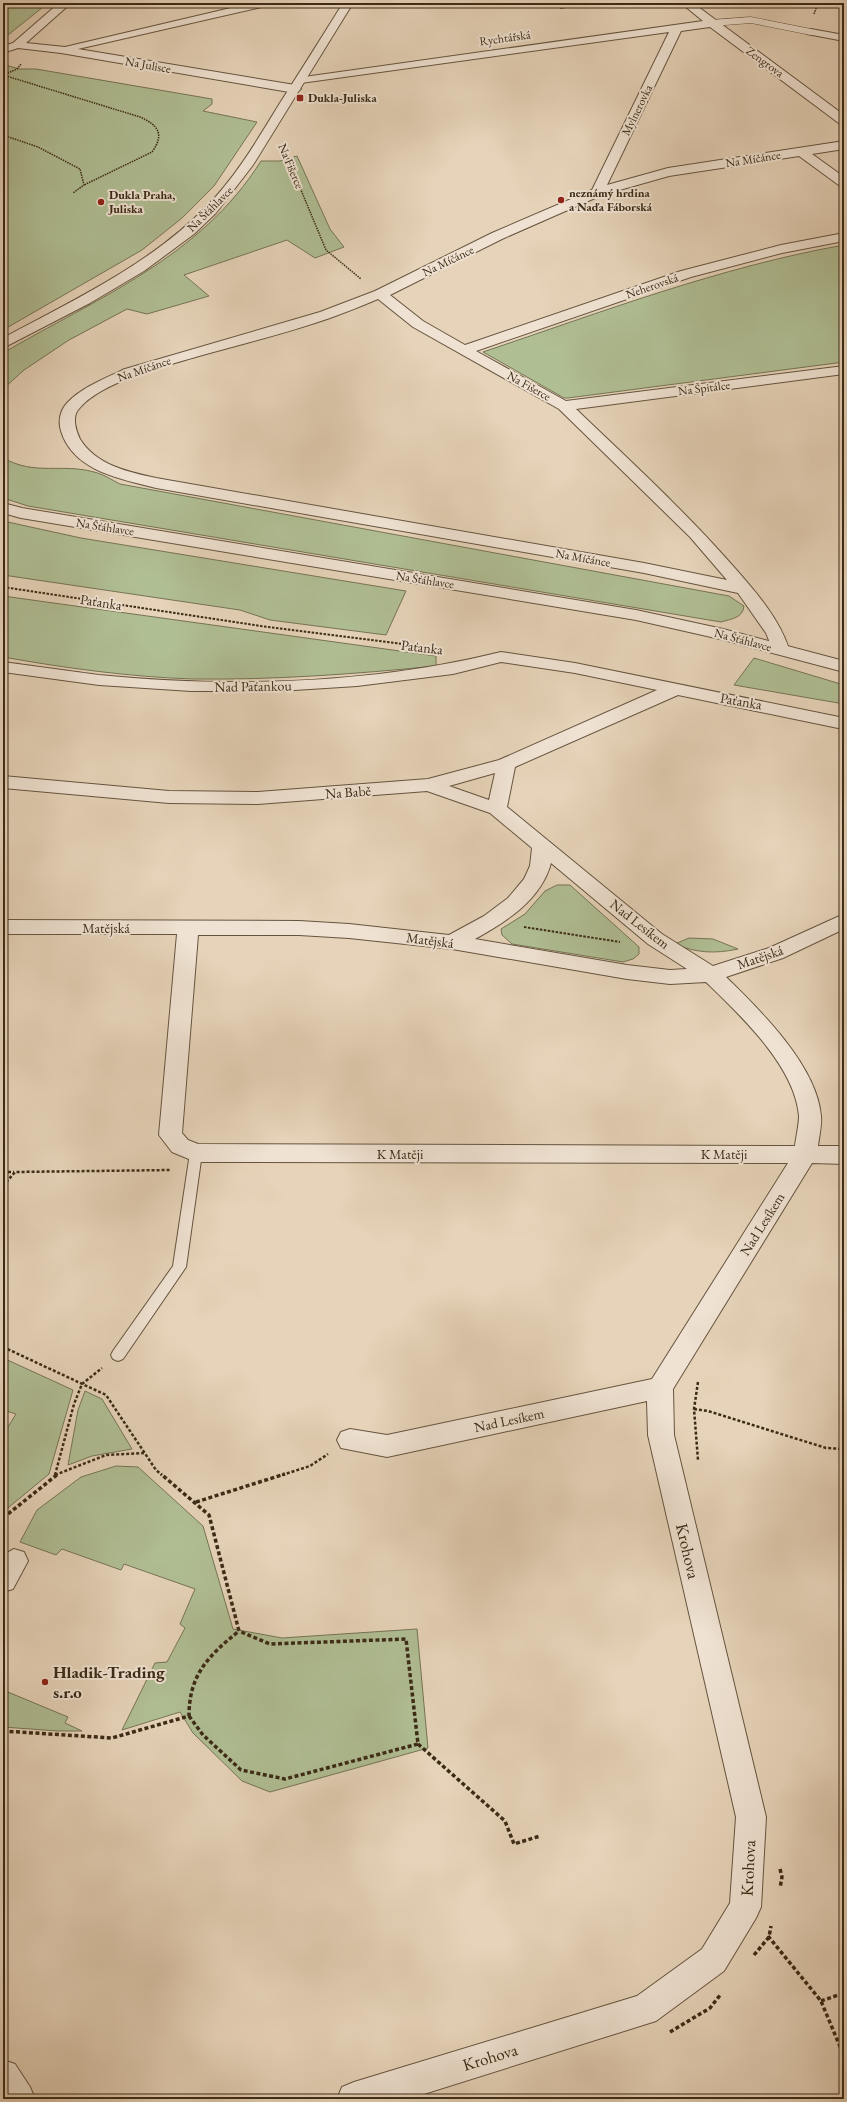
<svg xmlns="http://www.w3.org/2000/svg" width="847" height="2102" viewBox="0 0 847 2102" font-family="'EB Garamond',serif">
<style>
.green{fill:#b0be94;stroke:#767455}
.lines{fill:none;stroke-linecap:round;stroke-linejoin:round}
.service-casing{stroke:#66543f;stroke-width:2}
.pedestrian-casing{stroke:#66543f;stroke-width:1}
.minor-casing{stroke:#66543f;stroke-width:2}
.tertiary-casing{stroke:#66543f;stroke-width:2}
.path-far3{stroke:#3b2a16;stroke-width:1.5;stroke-dasharray:1.5 1;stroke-linecap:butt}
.path-far2{stroke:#3b2a16;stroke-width:2;stroke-dasharray:2.5 1.5;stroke-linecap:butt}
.path-far1{stroke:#3b2a16;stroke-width:2.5;stroke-dasharray:3 2;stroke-linecap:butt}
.path{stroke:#3b2a16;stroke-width:3.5;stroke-dasharray:4 2.5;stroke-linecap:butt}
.service{fill:#efe2d2;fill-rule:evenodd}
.pedestrian{fill:#efe2d2;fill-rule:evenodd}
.minor{fill:#efe2d2;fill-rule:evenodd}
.tertiary{fill:#efe2d2;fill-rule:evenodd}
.poi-dot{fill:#8f2418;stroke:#efe2d2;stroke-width:1.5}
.labels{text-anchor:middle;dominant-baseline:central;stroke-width:4;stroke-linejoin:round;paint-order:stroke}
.far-street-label{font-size:12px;fill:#3b2a16;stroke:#efe2d2}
.far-poi-label{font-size:12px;font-weight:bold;fill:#3b2a16;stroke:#efe2d2;text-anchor:start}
.street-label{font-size:14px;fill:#3b2a16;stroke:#efe2d2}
.near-street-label{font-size:17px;fill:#3b2a16;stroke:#efe2d2}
.near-poi-label{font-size:17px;font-weight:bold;fill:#3b2a16;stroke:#efe2d2;text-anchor:start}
</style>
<rect width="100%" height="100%" fill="#e6d3b9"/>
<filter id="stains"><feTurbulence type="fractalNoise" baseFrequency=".005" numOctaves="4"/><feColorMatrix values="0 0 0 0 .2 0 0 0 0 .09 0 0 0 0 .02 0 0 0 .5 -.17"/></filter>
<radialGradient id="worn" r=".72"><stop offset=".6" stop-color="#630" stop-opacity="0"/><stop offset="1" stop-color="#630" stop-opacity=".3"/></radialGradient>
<!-- green -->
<g class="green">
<polygon points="3,3 48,3 8,35 3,33"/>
<polygon points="5,65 20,69 36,69 212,99 212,104 203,111 257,122 214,186 182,218 142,250 3,330 3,66"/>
<path d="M297,156L330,229L344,247L315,258L287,240L184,275L209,296L147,314L127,309L69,340L24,370L3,389V353C97,298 201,257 261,161H280Z"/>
<path d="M844,245V362L568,398H564L483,352C602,312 720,267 844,245Z"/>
<path d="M3,458C36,476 61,463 94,472C103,474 112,480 120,484L729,596L744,606C743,618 731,619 721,622L28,506L3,498Z"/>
<polygon points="3,521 81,538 406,591 386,635 270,620 240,610 3,575"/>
<path d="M3,596L436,656V666C356,674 274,680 193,679C130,677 65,668 3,657Z"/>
<polygon points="754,658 844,685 844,704 734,685"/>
<polygon points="557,885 570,885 639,947 639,954 633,959 623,962 512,944 502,935 501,929 525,914 545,891"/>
<path d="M689,938L713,939L738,949C715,954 696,953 675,944Z"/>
<polygon points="3,1358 73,1390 49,1474 3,1512 3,1435 16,1414 3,1410"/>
<polygon points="85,1391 102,1399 132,1449 92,1456 68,1465 78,1410"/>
<polygon points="116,1466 138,1467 203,1526 233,1629 282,1638 417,1629 428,1748 270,1792 242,1781 193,1733 180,1712 122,1730 155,1663 167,1662 185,1628 180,1624 195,1589 124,1564 121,1570 62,1549 56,1555 20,1542 37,1510 81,1477"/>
<polygon points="3,1690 68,1717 65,1723 82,1731 58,1731 3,1727"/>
</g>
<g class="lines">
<!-- service casing -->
<g class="service-casing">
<g id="service">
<polygon points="569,3 583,3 561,8 558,6"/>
<polygon points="196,1148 200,1150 202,1153 186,1267 123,1359 118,1361 113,1359 111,1355 113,1351 173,1266 190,1153 192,1150"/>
</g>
</g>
<!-- pedestrian casing -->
<g class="pedestrian-casing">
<polygon id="pedestrian" points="751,17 811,29 815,32 811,35 751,23 712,26 708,23 712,20"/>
</g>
<!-- minor casing -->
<g class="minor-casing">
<g id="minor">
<polygon points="59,3 71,3 26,43 65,47 252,3 271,3 266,6 78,49 295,85 301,89 295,93 61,53 18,48 3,53 3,46 13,43"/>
<path d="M681,3H693L844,115V125L840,124L710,27L681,31L607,185L668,168L844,141V149L812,154L844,177V187L840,186L799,156L669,176L602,195L502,239L390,295L423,321L465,345L681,271L781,245L844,233V241L782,253L691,277L476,351L566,401L844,366V374L576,409C629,460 684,510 733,566C755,591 779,618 789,649L786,653L780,654L774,653L766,633L738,593L644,573L156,488C121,479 73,471 61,431C58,421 60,411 67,403C82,387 106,378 125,369L320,312L375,291L492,233L592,190L669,32L301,83L295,80L297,78L703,21ZM378,299L413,327L559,409L690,537L727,580L644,563L156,478C128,472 96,465 80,439C76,431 72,418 78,410C99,382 166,366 199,356C242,344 287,333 330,318C346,312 362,306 378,299Z"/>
<polygon points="811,29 844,35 844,41 807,34 805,32"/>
<path d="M501,652L575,663L844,718V726L838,728L678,695L515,767L507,807L662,934L713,966L769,948L844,914V929L783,958L726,977C760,1010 817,1066 821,1116C822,1125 819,1137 818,1146H844V1164L812,1163L673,1389L674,1435L766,1817L761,1907L756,1918L724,1971L656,2021L408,2099H337L342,2087L354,2082L637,1996L702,1949L730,1903L736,1817L648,1435L647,1401L387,1457L341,1448L337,1440L341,1432L350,1429L387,1435L652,1379L788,1163L196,1162L172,1152L159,1135L177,934H3V920L299,921L349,924L449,935L484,916L508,898L524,879L530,866L532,848L490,813L427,791L258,804L169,803L3,788V776L169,791L258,792L428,779L499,760L657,690L575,673L501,662L453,674L357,686L279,691H191L99,685L3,672V662C35,666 67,671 99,675C231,688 371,684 501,652ZM495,773L489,800L449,786ZM551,863L648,944L687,969L670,970L627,965L475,939C506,922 541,900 551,863ZM198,935H299L349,938L452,949L627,979L670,984L706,982C740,1015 795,1066 799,1116C799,1125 796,1137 795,1146L198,1144L188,1140L182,1133Z"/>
<polygon points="14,1549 24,1552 28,1561 13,1589 3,1592 3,1555"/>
<polygon points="3,2060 15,2064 30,2087 35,2099 3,2099"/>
</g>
</g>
<!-- tertiary casing -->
<g class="tertiary-casing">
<g id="tertiary">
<path d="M343,3H353L253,165L216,213L194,234L144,271L90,303L3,348V338C74,300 149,265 206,207C236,177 258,139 280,103C301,70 322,37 343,3Z"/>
<polygon points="3,503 22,508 636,610 723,629 844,661 844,672 720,639 636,620 21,518 3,513"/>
</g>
</g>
<!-- path-far3 -->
<g class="path-far3">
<polyline points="814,14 818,3"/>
<path d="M3,75L140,117C158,125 165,134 152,152L84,185"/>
<polyline points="3,75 17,69 21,64"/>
<polyline points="3,135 38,147 80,169 84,185 73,193"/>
<polyline points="283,147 326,250 361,279"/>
</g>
<!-- path-far2 -->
<g class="path-far2">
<polyline points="3,587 261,626 434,648"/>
<polyline points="524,927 620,942"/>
</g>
<!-- path-far1 -->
<g class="path-far1">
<polyline points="3,1172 14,1172"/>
<polyline points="3,1186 15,1172 171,1170"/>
<polyline points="3,1347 106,1395 156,1470 162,1475"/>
<polyline points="698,1382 694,1409 698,1460"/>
<polyline points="694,1409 708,1411 826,1448 844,1449"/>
<polyline points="55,1475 74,1404 82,1384 102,1368"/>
<polyline points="55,1475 106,1455 144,1453"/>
<polyline points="282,1475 310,1466 328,1454"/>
</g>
<!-- path -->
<g class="path">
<polyline points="196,1502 285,1474"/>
<polyline points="3,1518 58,1474"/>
<polyline points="3,1524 6,1536"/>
<polyline points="189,1716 203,1735 241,1770 285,1779 418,1744 406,1639 270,1644 239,1631"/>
<path d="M3,1731L112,1738L189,1716C189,1675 208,1656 239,1631L209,1515L161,1474"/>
<polyline points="418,1744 505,1821 514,1844 540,1836"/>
<polyline points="780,1869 782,1877 780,1888"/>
<polyline points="768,1936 821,2001 844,2056"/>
<polyline points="754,1955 769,1937 771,1926"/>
<polyline points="821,2001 844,1993"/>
<polyline points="670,2032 710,2008 721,1994"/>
</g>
<!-- service -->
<use href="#service" class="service"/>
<!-- pedestrian -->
<use href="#pedestrian" class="pedestrian"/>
<!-- minor -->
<use href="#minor" class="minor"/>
<!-- tertiary -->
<use href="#tertiary" class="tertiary"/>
</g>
<!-- markers -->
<g class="poi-dot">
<rect x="296" y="94" width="8" height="8" rx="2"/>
<circle cx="561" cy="200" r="4"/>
<circle cx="101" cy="202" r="4"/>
<circle cx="45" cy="1682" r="4"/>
</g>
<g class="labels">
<!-- far-street labels -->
<g class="far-street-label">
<text transform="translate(505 38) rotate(-8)">Rychtářská</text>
<text transform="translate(765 62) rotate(36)">Zengrova</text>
<text transform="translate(148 65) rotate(10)">Na Julisce</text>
<text transform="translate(637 110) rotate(-64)">Mylnerovka</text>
<text transform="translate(753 159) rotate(-9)">Na Míčánce</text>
<text transform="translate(291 166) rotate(67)">Na Fišerce</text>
<text transform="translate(210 209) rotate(-45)">Na Šťáhlavce</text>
<text transform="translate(448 261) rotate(-26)">Na Míčánce</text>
<text transform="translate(652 286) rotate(-19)">Neherovská</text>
<text transform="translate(144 369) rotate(-19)">Na Míčánce</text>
<text transform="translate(529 386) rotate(29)">Na Fišerce</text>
<text transform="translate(704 388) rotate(-7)">Na Špitálce</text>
<text transform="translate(105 527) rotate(9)">Na Šťáhlavce</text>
<text transform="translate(583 558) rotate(10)">Na Míčánce</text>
<text transform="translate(425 580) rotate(9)">Na Šťáhlavce</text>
<text transform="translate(743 640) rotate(15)">Na Šťáhlavce</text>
</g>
<!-- far-poi labels -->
<g class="far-poi-label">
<text x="308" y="98">Dukla-Juliska</text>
<text x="569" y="193">neznámý hrdina<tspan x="569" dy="14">a Naďa Fáborská</tspan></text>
<text x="109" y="195">Dukla Praha,<tspan x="109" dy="14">Juliska</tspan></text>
</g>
<!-- street labels -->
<g class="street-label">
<text transform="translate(101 602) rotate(9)">Paťanka</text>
<text transform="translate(422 647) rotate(7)">Paťanka</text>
<text transform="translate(253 686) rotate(-1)">Nad Paťankou</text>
<text transform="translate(741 701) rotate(10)">Paťanka</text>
<text transform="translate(348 792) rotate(-4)">Na Babě</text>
<text transform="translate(640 924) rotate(38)">Nad Lesíkem</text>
<text x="106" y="928">Matějská</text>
<text transform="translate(430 940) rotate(7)">Matějská</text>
<text transform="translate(760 957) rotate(-19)">Matějská</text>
<text x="400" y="1154">K Matěji</text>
<text x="724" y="1154">K Matěji</text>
<text transform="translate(762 1224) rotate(-58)">Nad Lesíkem</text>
<text transform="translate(509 1420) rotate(-12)">Nad Lesíkem</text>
</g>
<!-- near-street labels -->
<g class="near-street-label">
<text transform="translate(688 1551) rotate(77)">Krohova</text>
<text transform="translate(748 1868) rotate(-87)">Krohova</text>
<text transform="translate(490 2057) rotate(-17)">Krohova</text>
</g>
<!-- near-poi labels -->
<g class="near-poi-label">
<text x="53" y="1672">Hladik-Trading<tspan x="53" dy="20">s.r.o</tspan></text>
</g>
</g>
<!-- margin -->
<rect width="847" height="2102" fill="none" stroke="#e6d3b9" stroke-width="16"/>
<rect x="4" y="4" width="839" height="2094" fill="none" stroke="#3b2a16" stroke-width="2"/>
<rect x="8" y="8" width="831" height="2086" fill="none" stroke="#3b2a16"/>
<rect width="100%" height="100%" filter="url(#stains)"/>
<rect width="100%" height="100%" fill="url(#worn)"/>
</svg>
